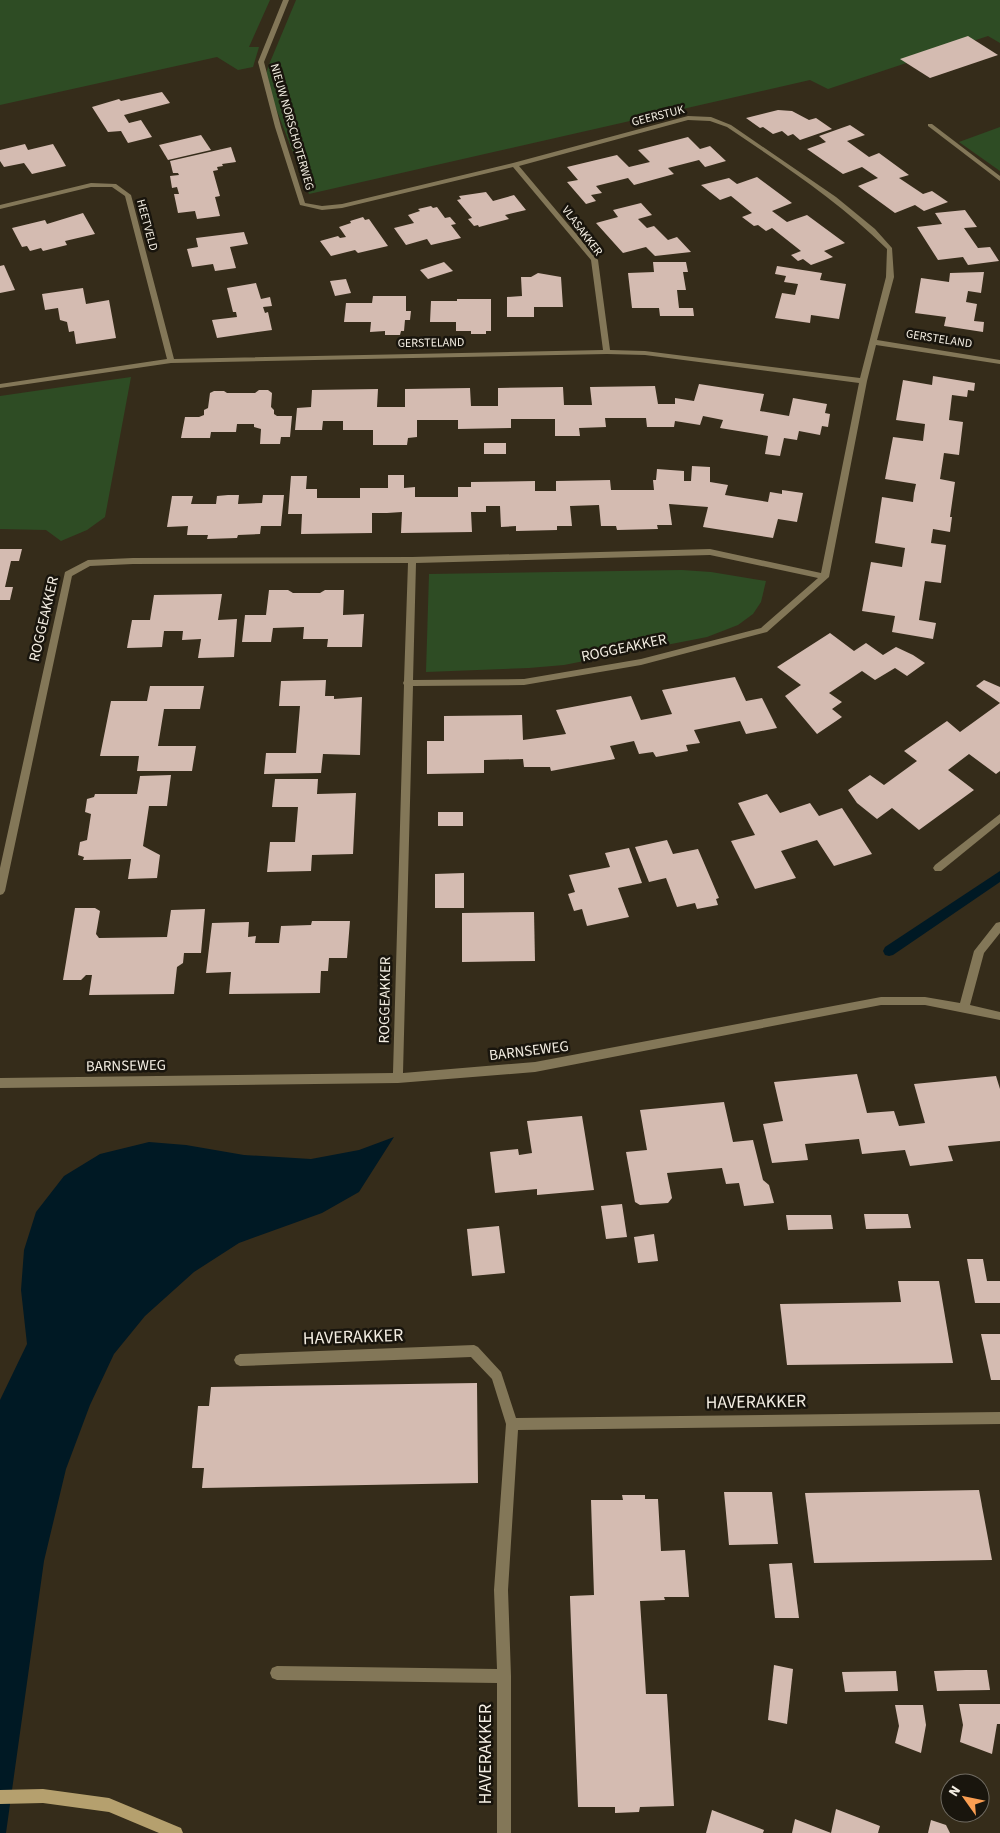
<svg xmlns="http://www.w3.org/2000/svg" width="1000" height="1833" viewBox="0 0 1000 1833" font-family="'Source Sans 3',sans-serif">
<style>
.green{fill:#2e4c24}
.water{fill:#001924}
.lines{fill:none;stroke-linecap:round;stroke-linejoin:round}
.stream{fill:#001924;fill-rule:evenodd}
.building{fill:#d4bbb1}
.lane{fill:#837758;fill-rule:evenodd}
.street{fill:#837758;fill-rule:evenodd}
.secondary{fill:#b5a06e;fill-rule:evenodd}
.labels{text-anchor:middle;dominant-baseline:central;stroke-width:5;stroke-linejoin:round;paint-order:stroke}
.far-street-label{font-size:12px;fill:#f3ede2;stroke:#19150d}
.street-label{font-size:15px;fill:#f3ede2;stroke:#19150d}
.near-street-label{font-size:18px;fill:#f3ede2;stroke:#19150d}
</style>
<rect width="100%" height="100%" fill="#352c1a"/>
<!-- green -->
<g class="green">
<polygon points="0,0 270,0 249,47 259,47 253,67 238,70 217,57 0,105"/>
<polygon points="296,0 1000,0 1000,43 988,36 828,89 810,80 309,194 265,80 268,67"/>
<polygon points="1000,127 1000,171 959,142"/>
<polygon points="131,377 105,517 87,530 61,541 46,530 0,529 0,396"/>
<polygon points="682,570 711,572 766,581 761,602 753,614 738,625 707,637 564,665 529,668 426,672 429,574"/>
</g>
<!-- water -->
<polygon class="water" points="394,1137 359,1192 322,1213 239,1243 194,1272 145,1316 114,1354 90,1405 66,1469 44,1561 6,1833 0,1833 0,1400 27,1344 21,1290 24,1250 36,1212 64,1176 100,1154 149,1142 186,1145 244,1155 311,1159 359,1150"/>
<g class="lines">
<!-- stream -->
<polygon class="stream" points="1000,871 1000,882 893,955 889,956 885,955 883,951 885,947"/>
</g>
<!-- building -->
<g class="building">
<polygon points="968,36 998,55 930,78 900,59"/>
<polygon points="162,92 170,103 124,115 129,123 141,120 152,137 128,143 121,131 108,132 92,107 119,99 121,101"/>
<polygon points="778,110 792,111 809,120 816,118 832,129 800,140 793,134 788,136 782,131 773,134 763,127 760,128 746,118"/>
<polygon points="850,125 865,135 847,141 869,157 879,153 909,175 899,178 923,194 932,191 948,202 924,211 915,205 895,213 858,186 878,178 862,167 843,174 807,149 826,142 819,136"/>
<polygon points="201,135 211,150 168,160 159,145"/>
<polygon points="688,137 700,149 710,146 726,161 705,167 699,160 668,168 674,174 634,185 628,178 596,186 602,193 591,195 596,201 586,204 567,182 578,180 567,167 617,155 629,167 650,162 638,150"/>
<polygon points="25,144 28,150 53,144 66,166 32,174 24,163 4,167 0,161 0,150"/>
<polygon points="231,147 236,162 222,164 223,166 217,167 218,170 213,171 220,196 215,197 220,216 197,219 195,211 178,213 174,194 179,194 177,187 172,188 170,176 179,175 178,173 173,173 170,161"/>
<polygon points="757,177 792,203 772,211 787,222 807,215 845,243 824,251 833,257 811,265 803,259 798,261 791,255 801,251 772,228 766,231 758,225 754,226 742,217 752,213 731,196 720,200 701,185 729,178 737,184"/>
<polygon points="486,192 493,201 514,195 526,210 505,215 509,219 479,227 478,225 474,226 468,219 472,218 457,200 461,199 459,196"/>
<polygon points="641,203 652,215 638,219 647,228 654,226 668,240 677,237 691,252 655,256 646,247 623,253 596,223 618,217 613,210"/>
<polygon points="431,206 433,208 437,207 445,218 450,217 456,224 451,225 461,238 431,245 427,239 406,245 394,228 414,223 408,215 420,211 418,209"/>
<polygon points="965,210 977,227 964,228 978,248 990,247 999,261 968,265 963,257 938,260 917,227 942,224 935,213"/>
<polygon points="83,213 95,234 65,241 67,245 43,251 41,248 30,251 27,246 22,247 12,228 45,220 47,224"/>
<polygon points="363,217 365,220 369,219 388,246 358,253 355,250 331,256 320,241 338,236 340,238 346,237 339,227 351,223 350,221"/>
<polygon points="244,232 248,244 230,247 236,268 215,271 213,264 192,267 187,249 198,247 196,238"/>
<polygon points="444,262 453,271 428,279 420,270"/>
<polygon points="653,262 686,262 688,272 683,272 686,290 677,290 679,308 693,308 694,316 660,316 659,308 632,308 628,273 654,272"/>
<polygon points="4,265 15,290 0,293 0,266"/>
<polygon points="777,266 822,273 820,280 846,284 839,319 811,315 810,323 775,318 782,293 795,295 798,284 784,282 786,276 775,274"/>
<polygon points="984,272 981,293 968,291 966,302 977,304 974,321 984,322 983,332 944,326 946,317 915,313 921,278 949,282 950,273"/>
<polygon points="538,273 561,277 563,307 534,307 534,317 507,317 507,297 522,296 521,277 531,277"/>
<polygon points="346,279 351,293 335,296 330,281"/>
<polygon points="256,283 261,299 270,297 272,306 263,307 265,313 268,312 272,330 217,338 212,320 237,317 236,312 233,312 227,288"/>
<polygon points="83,288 86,304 109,300 116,338 76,344 74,331 69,332 67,322 60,320 58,308 45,310 42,294"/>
<polygon points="373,296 406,296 406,311 411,311 410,320 405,320 404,331 401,331 400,335 385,335 385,331 370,332 371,322 344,322 346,303 372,303"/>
<polygon points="457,299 491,299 491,331 486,331 486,334 471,334 471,331 456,331 456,322 430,322 431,301 457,301"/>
<polygon points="933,376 975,383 974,391 968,390 967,397 952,395 949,420 963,422 959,455 944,453 940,479 955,482 950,517 952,517 950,532 933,529 931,543 946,545 941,583 925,581 919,620 936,623 933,639 892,632 895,616 862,611 871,562 902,567 905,548 875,543 882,497 913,502 914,493 916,484 885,479 893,437 923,441 925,424 896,420 903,380 932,385"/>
<polygon points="699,384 764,394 760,411 789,416 793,398 827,404 825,413 830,414 828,427 822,426 820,435 799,431 797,440 784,438 780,456 765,454 768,436 720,428 723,420 703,416 700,425 675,421 674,427 647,427 646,418 605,418 606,427 579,428 580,436 555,436 555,419 511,419 511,428 458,429 458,420 417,420 417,437 408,438 407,445 373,445 373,430 343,430 343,421 323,421 322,430 295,430 297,408 311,407 312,390 378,389 377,407 405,407 405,389 470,388 471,406 498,406 498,388 563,387 564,405 592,405 590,387 655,386 658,404 675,404 675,398 694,401"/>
<polygon points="259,390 268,390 272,393 271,407 274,410 274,414 277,416 292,416 290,437 281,437 280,444 260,444 261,429 254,427 254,424 237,424 236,432 211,432 210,438 181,438 185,417 199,417 204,415 204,410 208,408 210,393 214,391 224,391 227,393 255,393"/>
<rect x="484" y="443" width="22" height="11"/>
<polygon points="692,466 710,467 710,482 728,485 725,495 768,502 770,492 782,494 782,490 803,493 797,522 778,519 773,538 703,527 708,507 669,504 672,525 657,525 658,529 617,530 616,526 601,526 599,505 570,506 572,526 557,526 557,530 516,531 516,526 501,527 500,506 486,506 486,512 471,512 472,532 401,533 402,512 387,513 372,513 372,533 301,534 302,514 288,514 291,476 307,476 306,489 317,489 317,498 360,498 360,488 388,488 388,475 404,475 404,488 415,487 415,497 458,497 458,487 471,487 471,482 535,481 535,491 556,491 556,481 610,480 611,490 654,490 653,480 656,480 657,469 684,471 684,481 691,481"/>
<polygon points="228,495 239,495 238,504 262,503 263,495 284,495 281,526 261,526 260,534 238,535 237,538 207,539 208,535 187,535 188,526 167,527 172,496 193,496 191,504 216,504 217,496"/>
<polygon points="0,549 22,549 19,561 11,561 5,587 13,587 10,600 0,600"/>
<polygon points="269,590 288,590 293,593 320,593 325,590 344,590 343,615 364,614 362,647 327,647 328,639 303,639 304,627 273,628 271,642 242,642 245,615 266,615"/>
<polygon points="222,594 218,620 237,619 234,657 198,658 201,639 182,640 183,631 164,631 162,647 127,648 132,620 150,620 154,595"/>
<polygon points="830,633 854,651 866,643 883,655 896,647 913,655 925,663 907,676 895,668 875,680 862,671 829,693 842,702 832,709 842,717 817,734 785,696 801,685 777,667"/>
<polygon points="735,677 746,701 762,698 777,728 746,734 740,721 694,730 700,743 686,745 688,751 656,757 653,752 639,754 634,741 610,746 615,759 551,771 550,767 524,767 523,759 484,760 484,773 427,774 427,741 444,741 444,716 522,715 523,740 566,734 556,710 631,696 641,720 672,714 662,690"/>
<polygon points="326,680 325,696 334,696 334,699 362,697 360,755 323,754 321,773 264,774 266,753 296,753 300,706 279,706 281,681"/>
<polygon points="984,680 1000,687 1000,703 976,686"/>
<polygon points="150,686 204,686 200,709 164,709 158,746 196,746 192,771 137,771 139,756 100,756 111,701 147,701"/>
<polygon points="1000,703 1000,771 996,774 969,754 948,770 974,790 919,830 892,808 877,819 857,803 848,790 870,775 884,785 917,761 904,751 947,721 960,732"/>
<polygon points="171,775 167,806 149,806 143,846 160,855 157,878 128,879 131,859 83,860 84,857 78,855 80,842 87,840 91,814 85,812 87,799 94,797 95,794 137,794 140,776"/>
<polygon points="275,779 318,779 317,794 356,793 353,854 312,855 311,871 267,872 270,842 295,842 298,807 272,807"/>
<polygon points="767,794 780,813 810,803 819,816 842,808 872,854 834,866 817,840 781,851 796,878 755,889 731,841 755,835 738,803"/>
<rect x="438" y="812" width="25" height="14"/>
<polygon points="667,840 673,854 698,849 719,898 716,899 718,905 697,909 695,903 677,907 666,878 649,882 635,847"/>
<polygon points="629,848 642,883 618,888 629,917 587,926 582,909 574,911 568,894 575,892 569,875 610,867 605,853"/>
<polygon points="464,873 464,908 435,908 435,874"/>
<polygon points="75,908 95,908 100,911 96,934 99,938 167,937 171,910 205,909 201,953 184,953 183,963 177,967 174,994 89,995 92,975 86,975 81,980 63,980"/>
<polygon points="534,912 535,961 462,962 462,913"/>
<polygon points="312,921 350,921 347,958 329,958 328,971 321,971 320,993 229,994 231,972 206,973 212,923 249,922 248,937 256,936 255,943 279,943 281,926 311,925"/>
<polygon points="857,1074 867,1113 894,1111 899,1126 925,1123 914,1084 996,1076 1000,1089 1000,1141 948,1146 953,1161 910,1166 905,1150 862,1154 859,1139 805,1144 808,1160 772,1163 763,1124 783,1121 774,1082"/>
<polygon points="724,1102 733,1142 753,1140 763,1180 769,1185 774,1203 744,1206 739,1183 726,1184 722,1168 667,1173 672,1198 668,1203 640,1205 635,1202 626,1152 647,1150 640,1110"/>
<polygon points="582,1116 594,1190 537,1195 537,1189 495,1193 490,1152 518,1149 519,1155 532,1153 527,1121"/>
<polygon points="622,1204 627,1237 606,1239 601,1206"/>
<polygon points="864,1214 908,1214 911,1228 866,1229"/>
<polygon points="786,1215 831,1215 833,1229 788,1230"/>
<polygon points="499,1226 505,1273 472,1276 467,1229"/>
<polygon points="654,1234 658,1261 638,1263 634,1237"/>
<polygon points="967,1259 983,1259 987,1281 1000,1281 1000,1303 975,1303"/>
<polygon points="898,1281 939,1281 953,1363 787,1365 780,1304 901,1302"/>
<polygon points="981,1334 1000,1334 1000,1380 991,1380"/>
<polygon points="477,1383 478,1483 202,1488 204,1468 192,1468 198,1406 209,1406 211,1387"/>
<polygon points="979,1490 992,1560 814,1563 805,1493"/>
<polygon points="724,1492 772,1492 778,1544 729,1545"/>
<polygon points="622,1495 645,1495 645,1499 658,1499 661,1551 685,1550 689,1597 664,1597 665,1600 640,1601 646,1694 667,1694 674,1806 640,1807 639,1812 615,1813 615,1807 578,1807 570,1598 570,1596 594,1595 591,1500 623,1500"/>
<polygon points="792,1563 799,1618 775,1618 769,1564"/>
<polygon points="774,1665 793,1669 787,1724 768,1720"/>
<polygon points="966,1670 987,1670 990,1690 937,1691 934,1671"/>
<polygon points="896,1671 898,1691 845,1692 842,1672"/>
<polygon points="959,1704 1000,1704 1000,1724 997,1724 992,1754 960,1742 963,1725"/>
<polygon points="895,1705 923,1705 926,1725 921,1753 895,1743 899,1726"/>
<polygon points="836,1809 880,1826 878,1833 792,1833 795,1819 831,1833"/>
<polygon points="712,1810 764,1830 763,1833 706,1833"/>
<polygon points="931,1820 946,1825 950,1833 928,1833"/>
</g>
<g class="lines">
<!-- lane -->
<polygon class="lane" points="928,124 932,124 1000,176 1000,181 928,126"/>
<!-- street -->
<g class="street">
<path d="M283,0H289L264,62L281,127L305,203L322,206L342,204L513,163L688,116L711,117L731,125L836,197L875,229L892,248L894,277L877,340L1000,360V364L876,345L867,381L829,577L767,632L641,665L524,685L413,686L403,1073L535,1062L881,997H925L960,1003L974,951L996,923L1000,922V933L984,953L970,1005L1000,1012V1020L925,1005H881L535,1072L398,1083L0,1088V1078L393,1073L404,685L403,683L404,681L408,563L133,564L90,566L72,576L5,891L3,894L0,895V868L65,572L88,560L133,558L412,557L710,549L821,573L859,383L645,355L607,354L171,363L0,388V384L167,359L125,196L112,187H91L0,209V205L91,183L116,184L131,195L174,359L603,350L591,260L513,167L342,208L322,210L300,205L275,127L258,62ZM688,120L710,121L727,127C783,165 839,201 887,249L886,277L860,378L645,351L610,350L598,260L519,166ZM710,555L818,578L761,628L641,659L524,679L413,680L416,563Z"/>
<polygon points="1000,814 1000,823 941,871 935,871 933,868 935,865"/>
<polygon points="474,1345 478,1347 501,1372 516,1418 1000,1412 1000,1424 518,1430 508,1590 511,1676 511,1833 497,1833 497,1683 277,1680 272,1678 270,1673 272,1668 277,1666 497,1669 494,1590 506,1424 492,1379 471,1357 240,1366 236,1364 234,1360 236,1356 240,1354"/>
</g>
<!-- secondary -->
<polygon class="secondary" points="43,1789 109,1798 181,1828 183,1833 159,1833 109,1812 43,1803 0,1804 0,1790"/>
</g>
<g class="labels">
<!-- far-street labels -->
<g class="far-street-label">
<text transform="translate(658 116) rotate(-14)">GEERSTUK</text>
<text transform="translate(292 127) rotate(74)">NIEUW NORSCHOTERWEG</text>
<text transform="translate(147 225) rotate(75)">HEETVELD</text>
<text transform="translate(582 231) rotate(53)">VLASAKKER</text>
<text transform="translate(939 339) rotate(9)">GERSTELAND</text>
<text transform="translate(431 343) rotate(-1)">GERSTELAND</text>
</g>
<!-- street labels -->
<g class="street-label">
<text transform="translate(44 619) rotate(-77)">ROGGEAKKER</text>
<text transform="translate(624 648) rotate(-12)">ROGGEAKKER</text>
<text transform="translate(385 1000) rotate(-89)">ROGGEAKKER</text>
<text transform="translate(529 1051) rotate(-7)">BARNSEWEG</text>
<text transform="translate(126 1066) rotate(-1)">BARNSEWEG</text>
</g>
<!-- near-street labels -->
<g class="near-street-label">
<text transform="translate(353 1337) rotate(-2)">HAVERAKKER</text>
<text transform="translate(756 1402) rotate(-1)">HAVERAKKER</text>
<text transform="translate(485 1754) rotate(-90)">HAVERAKKER</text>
</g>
</g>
<!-- north arrow -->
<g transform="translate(965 1798) rotate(303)"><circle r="24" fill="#19150d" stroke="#706b62"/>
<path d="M0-4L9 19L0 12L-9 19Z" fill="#fb9e52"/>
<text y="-8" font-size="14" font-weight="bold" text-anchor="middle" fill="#f3ede2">N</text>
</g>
</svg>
